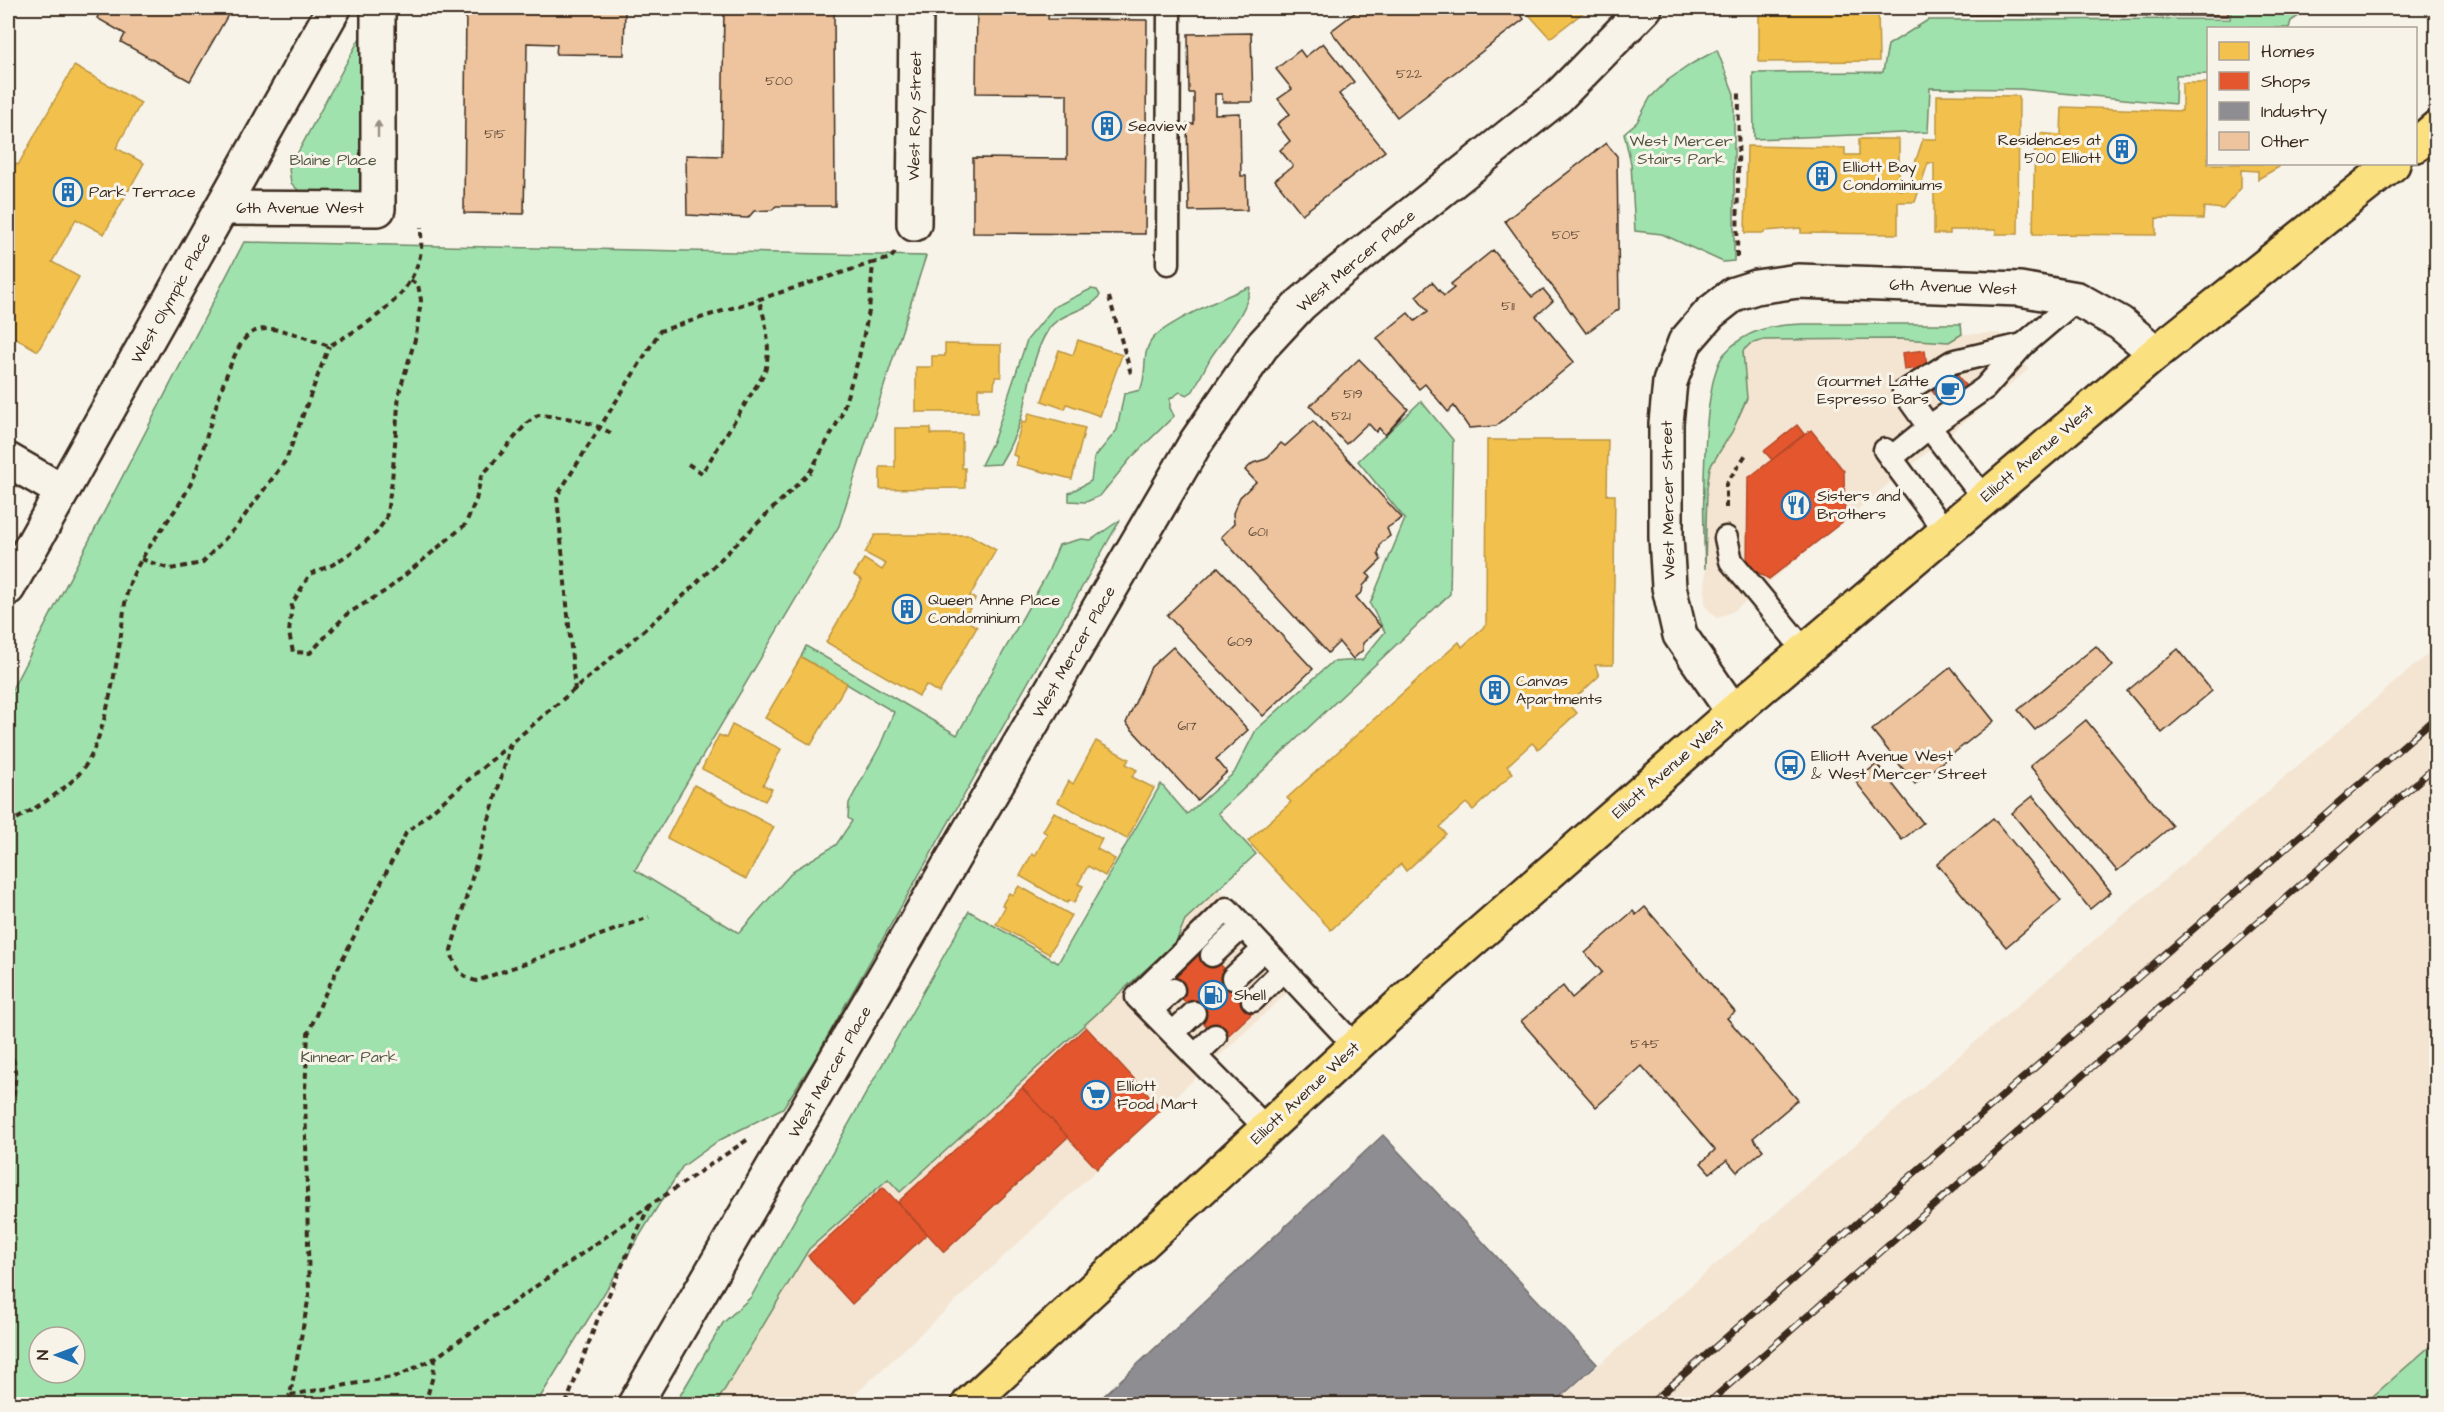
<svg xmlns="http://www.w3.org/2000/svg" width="2444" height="1412" viewBox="0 0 2444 1412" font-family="'Architects Daughter',sans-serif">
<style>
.built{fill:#f4e5d2}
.green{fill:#a0e2ad;stroke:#6e8666;stroke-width:1.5;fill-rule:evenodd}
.homes{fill:#f2c14e;stroke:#bb9440;stroke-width:1.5}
.shops{fill:#e4572e;stroke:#b14a29;stroke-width:1.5}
.industry{fill:#8d8d92;stroke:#746f6f;stroke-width:1.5}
.building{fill:#edc49d;stroke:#3b2a1e;stroke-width:1.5}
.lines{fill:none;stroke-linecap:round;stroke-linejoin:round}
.service-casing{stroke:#3b2a1e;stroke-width:27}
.minor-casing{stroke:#3b2a1e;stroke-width:38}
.tertiary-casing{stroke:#3b2a1e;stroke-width:38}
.secondary-casing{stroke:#3b2a1e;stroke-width:38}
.primary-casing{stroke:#3b2a1e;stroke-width:38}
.path{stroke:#3b2a1e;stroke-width:4;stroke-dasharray:6 4.5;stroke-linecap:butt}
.service{stroke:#f7f3e8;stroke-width:22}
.minor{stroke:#f7f3e8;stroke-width:33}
.tertiary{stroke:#f7f3e8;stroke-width:33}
.secondary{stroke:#f7f3e8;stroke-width:33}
.primary{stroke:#fbe080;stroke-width:33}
.rail-casing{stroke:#3b2a1e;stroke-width:7}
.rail{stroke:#f7f3e8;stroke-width:4.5;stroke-dasharray:14;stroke-linecap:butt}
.oneway{fill:#998e83}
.labels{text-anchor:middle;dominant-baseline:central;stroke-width:6;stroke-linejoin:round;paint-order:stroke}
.number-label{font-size:14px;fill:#68503e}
.street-label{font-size:16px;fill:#3b2a1e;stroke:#f7f3e8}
.poi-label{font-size:16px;fill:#3b2a1e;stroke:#f7f3e8;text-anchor:start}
.park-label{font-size:16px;fill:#545842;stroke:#f7f3e8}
</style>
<rect width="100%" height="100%" fill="#f7f3e8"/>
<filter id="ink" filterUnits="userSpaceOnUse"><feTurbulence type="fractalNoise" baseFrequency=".0167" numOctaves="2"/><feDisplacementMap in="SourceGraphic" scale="12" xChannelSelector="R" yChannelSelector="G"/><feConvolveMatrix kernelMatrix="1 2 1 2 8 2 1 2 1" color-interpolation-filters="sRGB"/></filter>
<g filter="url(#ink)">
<!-- built -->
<g class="built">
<polygon points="2000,333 2029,369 1734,611 1717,618 1705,606 1707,488 1710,467 1732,432 1747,398 1743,351 1750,344 1764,340 1900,339 1949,342 1962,334"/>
<polygon points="2436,647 2436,1341 2364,1404 1553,1404"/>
<polygon points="1219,889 1302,979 845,1404 716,1404 809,1249 888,1178 900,1192 1176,942 1185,920"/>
</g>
<!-- green -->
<g class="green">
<polygon points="2231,8 2311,8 2291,21 2289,28 2208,28 2208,74 2176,75 2175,104 2020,89 1930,88 1928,132 1754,139 1753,73 1883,72 1888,45 1928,20 2230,19"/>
<polygon points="362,34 363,189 359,193 302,194 291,183 289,169"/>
<polygon points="1717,50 1734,94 1734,261 1723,262 1662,234 1635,231 1631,164 1624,133 1637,122 1650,98 1668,80 1693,63"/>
<path d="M244,242L926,256L839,526L635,870L739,933L794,870L836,845L852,821L848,818L849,803L880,746L894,712L801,657L806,646L957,735L1048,572L1059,545L1081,539L1091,540L1120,520L813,1062L783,1108L718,1141L682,1167L536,1404H8V697ZM39,1337H75V1373H39Z"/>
<path d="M1250,287C1248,312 1224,337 1211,357C1205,368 1199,380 1193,391L1187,395L1180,392L1170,399V408L1174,416L1131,458L1100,496L1086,502L1069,501V493L1091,481L1094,458L1117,430L1124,394L1140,390C1148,375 1141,355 1151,341C1161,325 1230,294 1250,287Z"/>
<path d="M1091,289L1097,290L1100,295C1093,310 1059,312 1048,330C1034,352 1030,380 1025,404C1020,425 1011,446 1000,464L981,465L994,439L1027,340L1054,307Z"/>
<path d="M1803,324H1961L1962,334L1949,342L1900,339L1764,340L1750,344L1743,351L1747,398L1732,432L1710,467L1707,488L1705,569C1703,527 1700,384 1724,354C1746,329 1772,325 1803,324Z"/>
<polygon points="1421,401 1453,440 1450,594 1218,813 1256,854 1185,920 1176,942 900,1192 888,1179 809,1249 716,1404 675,1404 723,1323 751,1297 969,911 1058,963 1161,784 1187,814 1234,773 1256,730 1332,662 1362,660 1385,632 1370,604 1405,519 1358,461"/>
<polygon points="2436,1341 2436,1404 2364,1404"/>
</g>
<!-- homes -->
<g class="homes">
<polygon points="1523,8 1589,8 1550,38"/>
<polygon points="1759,8 1878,8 1879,61 1759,62"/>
<polygon points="74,66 141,103 116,148 144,163 104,234 76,219 52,262 79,277 38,351 11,335 8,342 8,160 18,165"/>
<polygon points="2182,83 2208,83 2208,164 2280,164 2279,167 2258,179 2258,171 2241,170 2241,188 2223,209 2204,207 2203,219 2156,218 2156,235 2033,234 2035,133 2061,135 2062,107 2182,111"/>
<polygon points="1937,95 2019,96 2018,234 1996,234 1996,230 1950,230 1950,234 1934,234 1934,163 1928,163 1915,202 1898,202 1898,234 1801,233 1801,228 1764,231 1764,233 1745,233 1747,146 1845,148 1845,155 1859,155 1859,139 1899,139 1899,190 1906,190 1923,139 1937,139"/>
<polygon points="1078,340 1122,355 1100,416 1067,404 1065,409 1042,401 1059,350 1073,355"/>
<polygon points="945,344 1001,345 1001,377 995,377 994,388 978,388 978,412 916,412 916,367 932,367 932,356 945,356"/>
<polygon points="1029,413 1085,428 1072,479 1016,465 1018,457 1013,455 1022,422 1026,423"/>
<polygon points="895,428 931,428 931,434 962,434 962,468 965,468 965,488 880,489 880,467 895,467"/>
<polygon points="1487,440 1608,440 1607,495 1615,495 1613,665 1595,665 1599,676 1569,704 1577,713 1538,749 1532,743 1507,766 1513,773 1473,810 1466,803 1440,827 1446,834 1406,871 1401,864 1331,930 1248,841 1291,802 1287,798 1459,642 1462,647 1486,625"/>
<polygon points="875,535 970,535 996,550 970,596 975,599 964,619 977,627 939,693 926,685 919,696 826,642 862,580 854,575 864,559 882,570 886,564 865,553"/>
<polygon points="801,657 847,683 811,745 765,718"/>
<polygon points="732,725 781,749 763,785 772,789 765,801 702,769 719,735 726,738"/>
<polygon points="1096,741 1129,759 1126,764 1137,770 1132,777 1154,788 1127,839 1058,802 1069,781 1073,784"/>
<polygon points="694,785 774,827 746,879 667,838"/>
<polygon points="1054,812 1102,839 1097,849 1115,859 1105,876 1088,866 1078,884 1083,886 1074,903 1069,900 1067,903 1020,876 1032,854 1035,856 1047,834 1043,831"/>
<polygon points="1019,886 1071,915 1049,954 996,924 1005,907 1002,905 1009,893 1013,895"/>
</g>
<!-- shops -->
<g class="shops">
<polygon points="2374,8 2436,8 2436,9"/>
<polygon points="1925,350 1927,367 1904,370 1902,353"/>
<polygon points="1956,373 1968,389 1944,407 1932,391"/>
<polygon points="1797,425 1804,434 1772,460 1764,451"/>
<polygon points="1811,430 1844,471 1845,520 1769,579 1747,566 1748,478"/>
<polygon points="1201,943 1259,1007 1221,1042 1163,978"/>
<polygon points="1086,1027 1162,1109 1097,1169 1022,1088"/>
<polygon points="1022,1088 1068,1137 944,1252 898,1202"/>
<polygon points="883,1187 927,1234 852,1304 808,1256"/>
</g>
<!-- industry -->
<polygon class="industry" points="1383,1135 1597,1364 1553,1404 1095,1404"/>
<!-- building -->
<g class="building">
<polygon points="102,8 112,8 122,13 126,8 232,8 190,81 121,42 125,34 97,18"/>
<polygon points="466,8 625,8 624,55 556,54 557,44 527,43 524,214 464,213"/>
<polygon points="724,8 834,8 835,206 776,206 772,210 754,211 748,218 687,215 686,155 722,156"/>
<polygon points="977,8 1049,8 1048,19 1147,20 1145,234 973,233 973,158 1067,159 1067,94 976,93"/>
<polygon points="1361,8 1516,8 1524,19 1397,117 1331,31"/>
<polygon points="1926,8 2228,8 2228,16 1926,15"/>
<polygon points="1251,33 1253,102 1223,102 1222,94 1215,94 1215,114 1240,113 1241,176 1246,176 1247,210 1189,211 1187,124 1194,124 1194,93 1189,93 1188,34"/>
<polygon points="1323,43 1354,82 1339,94 1385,151 1302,214 1275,180 1293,166 1280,150 1290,141 1277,124 1290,114 1278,99 1292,89 1276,69 1300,50 1305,57"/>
<polygon points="1606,143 1617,156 1619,309 1586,333 1505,221"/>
<polygon points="1493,250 1532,297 1543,289 1553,301 1536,316 1574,362 1496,426 1469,428 1454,406 1448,412 1425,384 1419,389 1377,338 1408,313 1415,321 1428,311 1416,296 1432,282 1444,296 1454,288 1451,284"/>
<polygon points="1359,359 1408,409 1385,435 1379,428 1376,432 1368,423 1346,444 1310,406"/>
<polygon points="1313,421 1402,518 1387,528 1390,536 1381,543 1378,554 1381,560 1367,574 1371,577 1363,586 1362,592 1356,597 1381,627 1363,643 1363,650 1353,659 1339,642 1328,653 1221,537 1234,524 1233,513 1240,497 1256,482 1245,470 1253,463 1266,459 1281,443 1285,446"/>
<polygon points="1218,567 1313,669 1263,716 1167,615"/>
<polygon points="2096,646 2113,666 2035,730 2018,710"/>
<polygon points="1173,647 1248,730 1216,759 1227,772 1197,800 1126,723 1151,667"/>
<polygon points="2178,649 2212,691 2162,733 2127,691"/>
<polygon points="1951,667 1994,721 1915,784 1872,730"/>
<polygon points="2086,720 2172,826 2117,871 2030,766"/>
<polygon points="1877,764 1923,823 1902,840 1855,781"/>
<polygon points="2033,796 2111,892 2090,909 2012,813"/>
<polygon points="1993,818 2061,901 2006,947 1937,864"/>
<polygon points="1645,907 1735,1012 1727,1018 1798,1100 1753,1138 1763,1150 1737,1172 1727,1160 1710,1173 1701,1163 1715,1150 1642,1066 1596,1107 1521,1021 1563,986 1572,998 1602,972 1585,953 1633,911 1636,915"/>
</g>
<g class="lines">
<!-- service casing -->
<g class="service-casing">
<g id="service">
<polyline points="1168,263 1169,8"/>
<polygon points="2023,345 1985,388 1929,427 1904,392 1952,362"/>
<polyline points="2023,345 2077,299"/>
<polyline points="1885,450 1945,531"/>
<polyline points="1891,458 1929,427 1984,498"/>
<polyline points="1726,538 1731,561 1805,651"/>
<polyline points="1212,955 1243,926"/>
<polyline points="1233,978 1264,949"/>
<polyline points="1253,1000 1283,970"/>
<polyline points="1151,1010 1173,990"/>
<polyline points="1173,1033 1194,1013"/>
<polyline points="1195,1056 1215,1036"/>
<polyline points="1267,1129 1137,997 1227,909 1355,1046"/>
</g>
</g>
<!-- minor casing -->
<g class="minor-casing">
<g id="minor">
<polyline points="222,208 378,209 378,8"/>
<polyline points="914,224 916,8"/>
<polyline points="8,460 62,491"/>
<polyline points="1733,712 1680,635 1669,587 1666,537 1666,423 1670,382 1685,342 1710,313 1734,294 1756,287 1798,281 2020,289 2077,299 2120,323 2156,353"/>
</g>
</g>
<!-- tertiary casing -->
<g class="tertiary-casing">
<polyline id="tertiary" points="8,588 334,8"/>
</g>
<!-- secondary casing -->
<g class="secondary-casing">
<polyline id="secondary" points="635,1404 1196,442 1262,346 1300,305 1323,285 1558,97 1645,8"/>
</g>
<!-- primary casing -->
<g class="primary-casing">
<g id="primary">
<polyline points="2416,145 2436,128"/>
<polyline points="969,1404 1429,978 1733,712 2156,353 2393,164"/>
</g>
</g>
<!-- path -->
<g class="path">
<polyline points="1737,257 1739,92"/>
<path d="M410,280L418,285L421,300L416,336L399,393L392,481L386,519L376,533L355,550L332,565L310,574L292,604L289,633L293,652L310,653L347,614L387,590L465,525L476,500L481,477L527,423L538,415C563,417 591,420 612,434"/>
<polyline points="1109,297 1132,377"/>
<path d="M688,464L702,473L765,372C771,346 767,323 758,298"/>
<polyline points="1726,508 1726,484 1747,453"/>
<polyline points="141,559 170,569 202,563 237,526 286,460 329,346"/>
<polyline points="575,691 557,496 660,331 872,263"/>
<path d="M511,744L451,950C454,966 460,977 477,981L649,917"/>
<path d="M8,824C32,810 59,795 78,775C103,749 114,677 120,642C123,622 124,598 131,580C147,541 182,510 196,471C206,444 229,345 251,333C270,321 308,339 329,346C366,325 409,301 420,256C422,247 421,236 421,227"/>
<path d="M8,1049C22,1067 12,1105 8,1127"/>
<polyline points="747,1140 649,1206 435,1358 398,1376 290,1395 309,1296 305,1090 308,1034 324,996 406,833 678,601 810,472 841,416 859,357 869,311 873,263 891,258 896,251"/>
<polyline points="281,1404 290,1395"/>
<polyline points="425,1404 433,1376 435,1359"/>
<polyline points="566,1404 597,1321 649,1206"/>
<polyline points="2425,1404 2436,1392"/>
</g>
<!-- service -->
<use href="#service" class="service"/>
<!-- minor -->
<use href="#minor" class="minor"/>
<!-- tertiary -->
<use href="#tertiary" class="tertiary"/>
<!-- secondary -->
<use href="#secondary" class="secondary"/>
<!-- primary -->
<use href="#primary" class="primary"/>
<!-- rail casing -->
<g class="rail-casing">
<g id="rail">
<polyline points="1650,1404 2436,717"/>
<polyline points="1707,1404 2436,766"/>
</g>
</g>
<!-- rail -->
<use href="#rail" class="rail"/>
</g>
<!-- one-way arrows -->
<defs><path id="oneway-solid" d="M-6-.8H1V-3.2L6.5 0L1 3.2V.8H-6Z" transform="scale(1.5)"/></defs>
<use class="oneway" href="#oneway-solid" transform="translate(378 129) rotate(-90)"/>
</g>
<!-- icons -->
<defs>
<g id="building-ring" transform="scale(1.5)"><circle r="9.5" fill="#f7f3e8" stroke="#1f6fb2" stroke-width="1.5"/><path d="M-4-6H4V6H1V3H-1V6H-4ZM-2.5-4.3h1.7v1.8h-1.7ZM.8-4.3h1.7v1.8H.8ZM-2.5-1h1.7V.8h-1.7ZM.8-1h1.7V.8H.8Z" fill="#1f6fb2"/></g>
<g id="cafe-ring" transform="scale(1.5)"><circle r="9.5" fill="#f7f3e8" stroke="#1f6fb2" stroke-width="1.5"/><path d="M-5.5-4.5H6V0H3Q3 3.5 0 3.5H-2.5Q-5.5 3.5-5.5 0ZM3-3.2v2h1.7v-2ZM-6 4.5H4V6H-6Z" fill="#1f6fb2"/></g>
<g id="restaurant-ring" transform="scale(1.5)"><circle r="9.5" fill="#f7f3e8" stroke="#1f6fb2" stroke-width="1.5"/><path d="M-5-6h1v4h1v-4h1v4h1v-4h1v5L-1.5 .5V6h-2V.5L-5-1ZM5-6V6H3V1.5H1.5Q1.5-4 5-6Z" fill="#1f6fb2"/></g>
<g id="bus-ring" transform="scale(1.5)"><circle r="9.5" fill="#f7f3e8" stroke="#1f6fb2" stroke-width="1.5"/><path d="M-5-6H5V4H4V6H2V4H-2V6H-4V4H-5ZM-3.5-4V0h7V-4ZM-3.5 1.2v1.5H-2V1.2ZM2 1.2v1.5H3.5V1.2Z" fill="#1f6fb2"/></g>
<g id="fuel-ring" transform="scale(1.5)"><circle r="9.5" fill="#f7f3e8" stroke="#1f6fb2" stroke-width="1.5"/><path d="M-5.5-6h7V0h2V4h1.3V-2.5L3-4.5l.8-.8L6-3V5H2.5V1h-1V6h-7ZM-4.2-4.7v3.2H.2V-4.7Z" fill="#1f6fb2"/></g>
<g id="supermarket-ring" transform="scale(1.5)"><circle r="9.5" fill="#f7f3e8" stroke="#1f6fb2" stroke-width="1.5"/><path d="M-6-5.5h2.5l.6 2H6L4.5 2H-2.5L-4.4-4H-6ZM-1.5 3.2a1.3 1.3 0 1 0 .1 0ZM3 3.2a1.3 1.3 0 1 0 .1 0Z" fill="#1f6fb2"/></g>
</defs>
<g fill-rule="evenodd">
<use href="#building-ring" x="1107" y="126"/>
<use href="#building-ring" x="2122" y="149"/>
<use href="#building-ring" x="1822" y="176"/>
<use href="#building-ring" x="68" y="192"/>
<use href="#cafe-ring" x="1950" y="390"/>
<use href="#restaurant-ring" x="1796" y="505"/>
<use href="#building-ring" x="907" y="609"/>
<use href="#building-ring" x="1495" y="690"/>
<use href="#bus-ring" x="1790" y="765"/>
<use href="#fuel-ring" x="1213" y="995"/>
<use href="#supermarket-ring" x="1096" y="1095"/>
</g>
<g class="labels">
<!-- number labels -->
<g class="number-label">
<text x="1409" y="74">522</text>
<text x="779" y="81">500</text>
<text x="495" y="134">515</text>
<text x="1566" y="235">505</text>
<text x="1508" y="306">511</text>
<text x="1353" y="394">519</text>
<text x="1341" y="416">521</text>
<text x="1258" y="532">601</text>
<text x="1240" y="642">609</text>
<text x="1187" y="726">617</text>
<text x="1645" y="1044">545</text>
</g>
<!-- street labels -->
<g class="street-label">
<text transform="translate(915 116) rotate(-89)">West Roy Street</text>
<text x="300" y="208">6th Avenue West</text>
<text transform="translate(1356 261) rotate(-40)">West Mercer Place</text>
<text transform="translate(1953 287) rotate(2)">6th Avenue West</text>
<text transform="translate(171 298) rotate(-61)">West Olympic Place</text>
<text transform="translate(2037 453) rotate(-40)">Elliott Avenue West</text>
<text transform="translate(1668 500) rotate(-91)">West Mercer Street</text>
<text transform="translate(1074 652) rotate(-60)">West Mercer Place</text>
<text transform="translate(1668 769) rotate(-41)">Elliott Avenue West</text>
<text transform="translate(830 1072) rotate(-60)">West Mercer Place</text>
<text transform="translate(1305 1093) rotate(-43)">Elliott Avenue West</text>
</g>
<!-- poi labels -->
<g class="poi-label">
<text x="1128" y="126">Seaview</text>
<text x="2101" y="140" text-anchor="end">Residences at<tspan x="2101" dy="18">500 Elliott</tspan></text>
<text x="1843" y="167">Elliott Bay<tspan x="1843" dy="18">Condominiums</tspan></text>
<text x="89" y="192">Park Terrace</text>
<text x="1929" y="381" text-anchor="end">Gourmet Latte<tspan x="1929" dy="18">Espresso Bars</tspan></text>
<text x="1817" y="496">Sisters and<tspan x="1817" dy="18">Brothers</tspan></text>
<text x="928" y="600">Queen Anne Place<tspan x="928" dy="18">Condominium</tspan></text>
<text x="1516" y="681">Canvas<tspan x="1516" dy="18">Apartments</tspan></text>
<text x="1811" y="756">Elliott Avenue West<tspan x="1811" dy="18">&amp; West Mercer Street</tspan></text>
<text x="1234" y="995">Shell</text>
<text x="1117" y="1086">Elliott<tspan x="1117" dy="18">Food Mart</tspan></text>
</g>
<!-- park labels -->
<g class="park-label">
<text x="1681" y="141">West Mercer<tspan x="1681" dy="18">Stairs Park</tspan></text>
<text x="333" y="160">Blaine Place</text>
<text x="349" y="1057">Kinnear Park</text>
</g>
</g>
<!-- margin -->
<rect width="2444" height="1412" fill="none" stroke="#f7f3e8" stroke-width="30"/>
<rect x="15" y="15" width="2414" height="1382" fill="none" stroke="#3b2a1e" stroke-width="2" filter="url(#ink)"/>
<!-- legend -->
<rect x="2207" y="27" width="210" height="138" fill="#f7f3e8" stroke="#aca397" stroke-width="1.5"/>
<rect x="2219" y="42" width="30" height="18" fill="#f2c14e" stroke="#aca397" stroke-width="1.5"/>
<text x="2261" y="57" font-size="18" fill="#3b2a1e">Homes</text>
<rect x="2219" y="72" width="30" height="18" fill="#e4572e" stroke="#aca397" stroke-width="1.5"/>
<text x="2261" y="87" font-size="18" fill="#3b2a1e">Shops</text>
<rect x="2219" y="102" width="30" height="18" fill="#8d8d92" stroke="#aca397" stroke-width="1.5"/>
<text x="2261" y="117" font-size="18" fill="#3b2a1e">Industry</text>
<rect x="2219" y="132" width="30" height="18" fill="#edc49d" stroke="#aca397" stroke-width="1.5"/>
<text x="2261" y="147" font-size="18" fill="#3b2a1e">Other</text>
<!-- north arrow -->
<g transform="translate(57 1355) rotate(270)"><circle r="28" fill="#f7f3e8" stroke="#aca397" stroke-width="1.5"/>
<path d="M0-4.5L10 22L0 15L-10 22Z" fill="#1f6fb2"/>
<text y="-9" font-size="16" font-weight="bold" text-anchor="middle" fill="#3b2a1e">N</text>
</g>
</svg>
